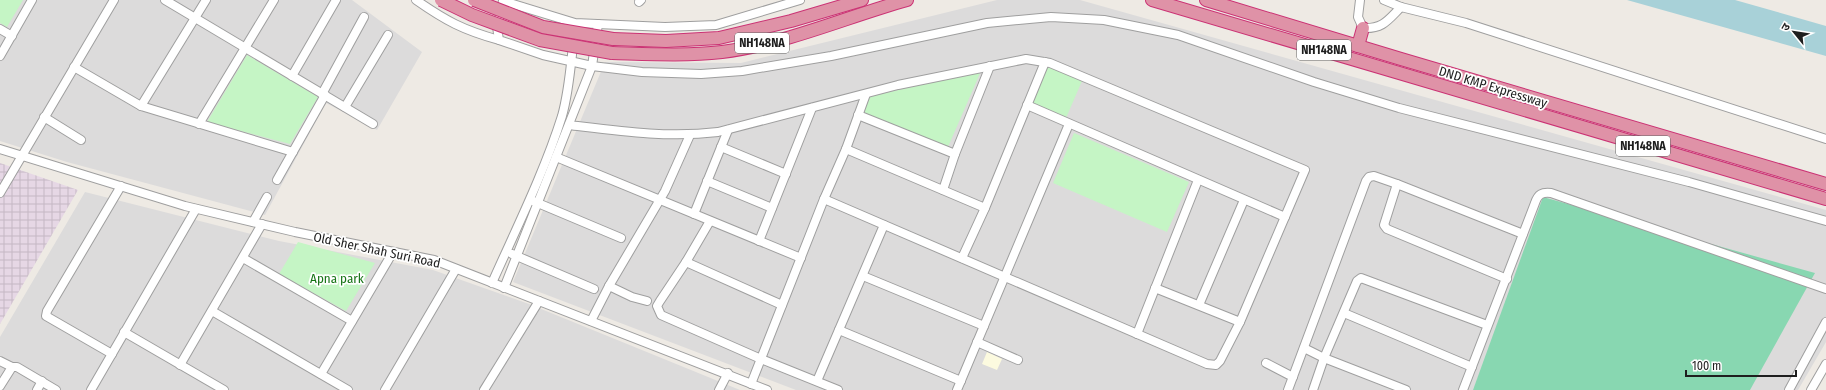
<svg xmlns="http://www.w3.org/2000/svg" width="1826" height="390" viewBox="0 0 1826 390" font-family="'Fira Sans Condensed','Noto Sans Devanagari',sans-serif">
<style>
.residential{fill:#dcdbdb}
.industrial{fill:url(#industrial-grid)}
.education{fill:#fcfadf}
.park{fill:#c5f5c5}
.pitch{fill:#88d7b1}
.water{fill:#a8d1d8}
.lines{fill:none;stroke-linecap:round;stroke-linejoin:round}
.minor-casing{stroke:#9f9f9f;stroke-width:10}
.highway-casing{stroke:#cb3274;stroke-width:14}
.minor{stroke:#fff;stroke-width:8}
.highway{stroke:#df92a7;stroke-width:12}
.highway-bridge-casing{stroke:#cb3274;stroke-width:14;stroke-linecap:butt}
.highway-bridge{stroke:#df92a7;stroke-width:12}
.labels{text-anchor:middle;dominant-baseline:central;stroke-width:3.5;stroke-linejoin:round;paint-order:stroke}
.shield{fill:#fff;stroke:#626262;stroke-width:1}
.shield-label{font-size:12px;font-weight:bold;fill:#1e1e1e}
.street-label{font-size:13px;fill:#1e1e1e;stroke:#fff}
.park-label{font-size:13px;fill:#157314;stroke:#fff}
</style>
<defs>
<pattern id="industrial-grid" width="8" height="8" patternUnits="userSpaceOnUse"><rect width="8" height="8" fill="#e6d7e5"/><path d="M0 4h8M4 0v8" fill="none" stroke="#c5b8c4"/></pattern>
</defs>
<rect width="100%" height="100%" fill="#eeeae4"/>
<!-- residential -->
<g class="residential">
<polygon points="0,0 352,0 422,52 377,130 326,103 265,215 67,162 0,141"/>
<polygon points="997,0 1080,0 1826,210 1826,342 1798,390 796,390 513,282 605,62 741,63"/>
<polygon points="85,192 279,241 433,270 529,304 740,390 0,390 0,337"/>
</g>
<!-- industrial -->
<polygon class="industrial" points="0,163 78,190 0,324"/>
<!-- education -->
<polygon class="education" points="987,352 1002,359 997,370 982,364"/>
<!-- park -->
<g class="park">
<polygon points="0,0 23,0 7,27 0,23"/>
<polygon points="247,55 318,97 290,144 207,122"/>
<polygon points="1048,66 1082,81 1066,118 1032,103"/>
<polygon points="981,71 948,147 862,113 868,97"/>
<polygon points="1074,133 1189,182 1167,232 1053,183"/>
<polygon points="298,242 375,263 346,311 279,274"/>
</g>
<!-- pitch -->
<polygon class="pitch" points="1543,197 1815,273 1750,390 1473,390"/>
<!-- water -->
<polygon class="water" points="1627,0 1735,0 1826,26 1826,56"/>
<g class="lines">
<!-- minor casing -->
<g class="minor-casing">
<g id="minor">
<polyline points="165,0 373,124"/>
<path d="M416,0C446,21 463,30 499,40"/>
<polyline points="800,0 716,25 665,27 575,23 503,1 497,27 499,40 543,55 592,66 642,72 701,74 742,71 831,56 987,23 1051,17 1104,20 1178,35 1314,82 1399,108 1689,182 1826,221"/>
<path d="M1360,0L1358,17L1363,28C1383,29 1388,20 1401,7"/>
<polyline points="1384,0 1401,7 1466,23 1826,139"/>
<polyline points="639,2 641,0"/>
<polyline points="0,29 12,36"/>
<polyline points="0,56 32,0"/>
<polyline points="74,67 141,106 293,152"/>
<polyline points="292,76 336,0"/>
<polyline points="322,94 364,17"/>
<polyline points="1027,105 1285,217"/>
<polyline points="141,106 206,0"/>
<polyline points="345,107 388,35"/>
<polyline points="858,115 955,154"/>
<polyline points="44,117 81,140"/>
<polyline points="199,124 274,0"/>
<path d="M569,125C619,131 667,138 718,132L898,85L1026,59L1050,63L1305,170L1240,322L1220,361L1216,365L1207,364L824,199"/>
<polyline points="721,147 786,174"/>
<polyline points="0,149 185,206 295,232 434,260 767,390"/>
<polyline points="846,149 985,208"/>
<polyline points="556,157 801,258"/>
<polyline points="277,180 325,95"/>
<polyline points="707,181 772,208"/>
<polyline points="1397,184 1384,225 1387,229 1507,279"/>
<polyline points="943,190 955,154 990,66"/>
<polyline points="0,193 114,0"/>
<polyline points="533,201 621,238"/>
<polyline points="694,214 728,130"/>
<polyline points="710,221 686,262 660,301 657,306 661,315 761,359 838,390"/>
<polyline points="253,222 267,197"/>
<polyline points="759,241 812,108"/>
<polyline points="512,254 594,289"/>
<polyline points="243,258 352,321"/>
<polyline points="962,258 985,208 1045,62"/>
<polyline points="686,262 782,305"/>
<polyline points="863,276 984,326"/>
<path d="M492,283C516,229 544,173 562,116C570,88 571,58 575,29"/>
<polyline points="609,286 632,297 647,301"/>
<polyline points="504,288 592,66 598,24"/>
<polyline points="1155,288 1240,322"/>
<polyline points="1199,305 1244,200"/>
<polyline points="212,311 348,390"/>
<polyline points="1344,313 1472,367"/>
<polyline points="591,321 609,286 665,191 690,135"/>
<polyline points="839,330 961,381"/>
<polyline points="124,332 224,390"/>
<polyline points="1137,334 1198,180"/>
<polyline points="977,342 1018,360"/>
<polyline points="1304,348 1324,358 1313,390"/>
<polyline points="112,354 46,316 47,311 121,186"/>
<polyline points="0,361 12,367 17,367 56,390"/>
<polyline points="1266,363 1293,377"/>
<polyline points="180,365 262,224"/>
<polyline points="321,374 393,252"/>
<polyline points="817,381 884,225"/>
<polyline points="751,384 824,199 846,149 866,94"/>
<polyline points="0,386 12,367"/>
<polyline points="37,390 42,381"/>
<polyline points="91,390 196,209"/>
<polyline points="385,390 456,269"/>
<polyline points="484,390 539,301"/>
<polyline points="719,390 728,373"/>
<polyline points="957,390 1069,124"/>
<polyline points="1288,390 1366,181 1369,177 1374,176 1397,184 1523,234"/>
<polyline points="1406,390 1324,358 1357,281 1361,278 1487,325"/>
<path d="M1463,390L1535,203C1538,194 1542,192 1551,193L1826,289"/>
<polyline points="1789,390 1826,322"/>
<polyline points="1811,390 1826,364"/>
</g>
</g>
<!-- highway casing -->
<g class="highway-casing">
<g id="highway">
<polyline points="1152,0 1826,199"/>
<polyline points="1206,0 1401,59 1826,184"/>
<polyline points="613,39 666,41 719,38 791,21 862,0"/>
<polyline points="1358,46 1363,28"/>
<path d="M612,53C649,54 686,56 722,52C786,44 846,17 907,0"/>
</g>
</g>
<!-- minor -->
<use href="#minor" class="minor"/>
<!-- highway -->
<use href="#highway" class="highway"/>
<!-- highway-bridge casing -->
<g class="highway-bridge-casing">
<g id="highway-bridge">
<polyline points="441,0 472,15 540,40 612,53"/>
<polyline points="474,0 543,27 613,39"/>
</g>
</g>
<!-- highway-bridge -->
<use href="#highway-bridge" class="highway-bridge"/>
</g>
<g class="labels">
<!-- shield labels -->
<g class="shield">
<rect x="735" y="33" width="54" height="20" rx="3"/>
<rect x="1297" y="40" width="54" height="20" rx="3"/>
<rect x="1616" y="136" width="54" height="20" rx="3"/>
</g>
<g class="shield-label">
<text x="762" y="43">NH148NA</text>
<text x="1324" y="50">NH148NA</text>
<text x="1643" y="146">NH148NA</text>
</g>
<!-- street labels -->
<g class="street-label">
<text transform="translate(1493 87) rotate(17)">DND KMP Expressway</text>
<text transform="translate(377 250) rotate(12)">Old Sher Shah Suri Road</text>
</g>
<!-- park labels -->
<g class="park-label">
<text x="337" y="278">Apna park</text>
</g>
</g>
<!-- north arrow -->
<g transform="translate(1794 32) rotate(300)" stroke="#ffffff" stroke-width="3" paint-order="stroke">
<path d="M0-3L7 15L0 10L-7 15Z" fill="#1e1e1e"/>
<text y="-6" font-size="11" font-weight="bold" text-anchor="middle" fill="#1e1e1e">उ</text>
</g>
<!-- scale -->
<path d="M1686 370v6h110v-6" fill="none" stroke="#1e1e1e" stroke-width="2"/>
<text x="1692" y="370" font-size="12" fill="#1e1e1e" stroke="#ffffff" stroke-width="3" paint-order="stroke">100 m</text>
</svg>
